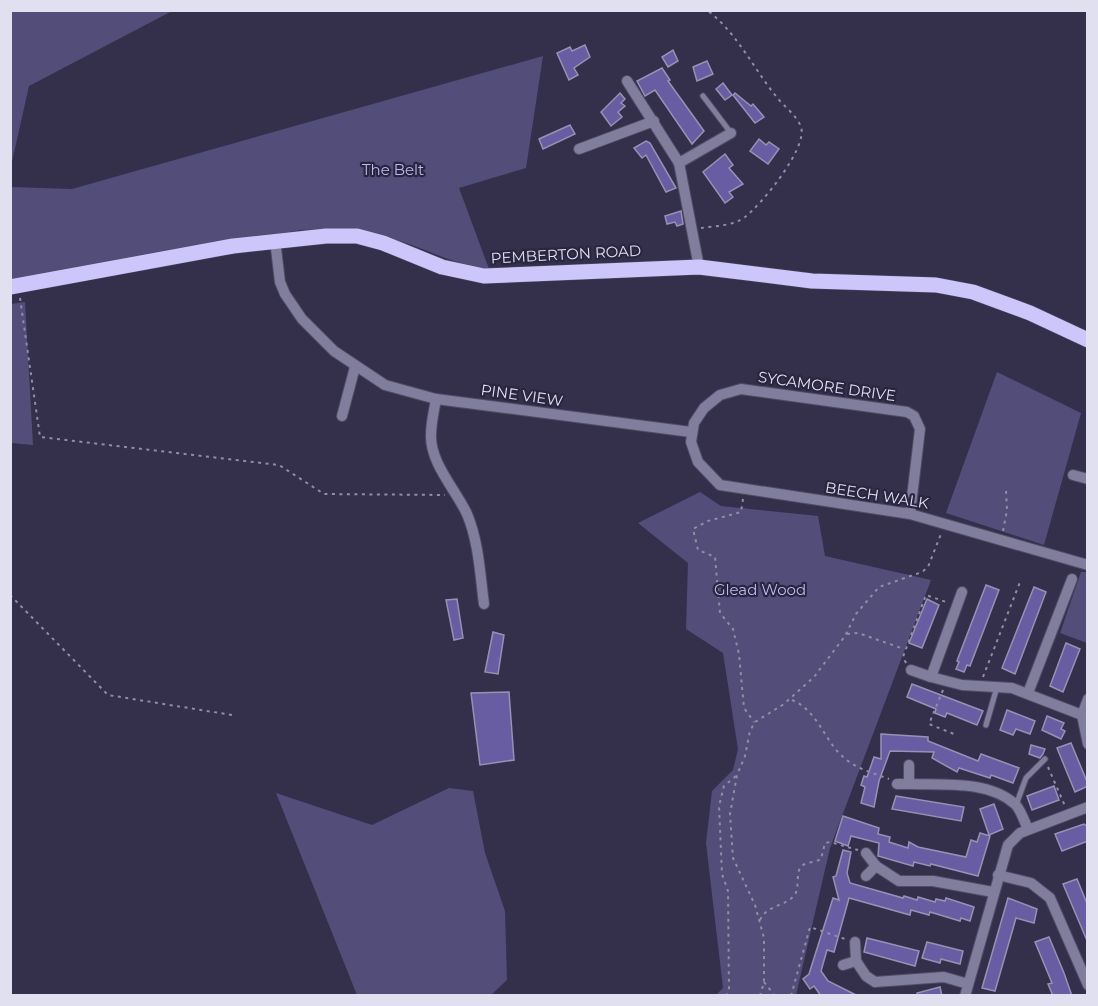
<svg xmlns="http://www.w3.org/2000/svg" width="1098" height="1006" viewBox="0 0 1098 1006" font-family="Montserrat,sans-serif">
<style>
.green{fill:#534d7a}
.building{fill:#685da2;stroke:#9692b3;stroke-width:1.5}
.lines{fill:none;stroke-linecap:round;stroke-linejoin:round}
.lane-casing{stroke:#504c66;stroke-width:7}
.street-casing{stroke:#504c66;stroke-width:12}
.primary-casing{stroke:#504c66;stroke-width:16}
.path{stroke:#908da4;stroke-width:2;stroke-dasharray:3 4.5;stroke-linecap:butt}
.lane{stroke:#807d9d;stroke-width:5}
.street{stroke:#807d9d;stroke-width:10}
.primary{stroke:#ccc6fb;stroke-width:15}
.labels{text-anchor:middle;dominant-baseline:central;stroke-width:4.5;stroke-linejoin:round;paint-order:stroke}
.park-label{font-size:15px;fill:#bfb8f3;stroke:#2a2641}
.street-label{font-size:15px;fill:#e1e0f1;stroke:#2a2641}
</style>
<rect width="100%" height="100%" fill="#34304c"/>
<!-- green -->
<g class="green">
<polygon points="11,10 172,10 172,11 29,86 11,166"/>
<path d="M543,56L526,168L459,188L489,269C454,266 425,247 392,239C361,231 332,229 300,230L11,283V187L72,189Z"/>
<polygon points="25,302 33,445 11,443 11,304"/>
<polygon points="997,372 1081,413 1044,545 946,513"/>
<polygon points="700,492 721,506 818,516 825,556 931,580 830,848 796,995 716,995 723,988 706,843 712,791 733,770 738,749 723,653 686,629 688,563 638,523"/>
<polygon points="1081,572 1087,572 1087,643 1060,633"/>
<polygon points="449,788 473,791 485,853 505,911 507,980 491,995 357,995 276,793 372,825"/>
</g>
<!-- building -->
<g class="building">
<polygon points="585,45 590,57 574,68 578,75 569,80 557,53 570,47 572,51"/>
<polygon points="673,50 678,61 668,67 662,57"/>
<polygon points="707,61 713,74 697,81 693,67"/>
<polygon points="662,68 670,80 668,81 704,131 692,144 655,90 645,96 637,81"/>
<polygon points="723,83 732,95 725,100 716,89"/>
<polygon points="620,93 625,99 621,103 625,106 618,112 622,117 611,126 601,112"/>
<polygon points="735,93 751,106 753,104 764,117 755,123 733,95"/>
<polygon points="570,125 575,134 543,149 539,139"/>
<polygon points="759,139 766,145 769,142 779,149 768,164 750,151"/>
<polygon points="646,141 650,143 676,188 666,192 646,155 642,158 634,148"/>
<polygon points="725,154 733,165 729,168 743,184 729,192 733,197 725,203 703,172"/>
<polygon points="681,211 683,224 677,226 675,222 667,224 665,216"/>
<polygon points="986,585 999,590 970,666 967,665 964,672 956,669 959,662 957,661"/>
<polygon points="1034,587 1046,592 1015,674 1002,668"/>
<polygon points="457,599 463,638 454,640 446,600"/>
<polygon points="927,599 939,605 922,648 909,643"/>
<polygon points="493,632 504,635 498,674 485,672"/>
<polygon points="1066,643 1080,649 1063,692 1050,686"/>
<polygon points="912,684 983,711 977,725 947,713 945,717 935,713 936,709 907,697"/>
<polygon points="509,692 514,760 480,765 471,693"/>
<polygon points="1007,710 1035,721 1030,734 1016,729 1013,735 1000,730"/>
<polygon points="1047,716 1064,723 1061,729 1065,731 1061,739 1042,730"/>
<polygon points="881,734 928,737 928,741 978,761 981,754 1019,768 1013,783 991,775 990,778 959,768 957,772 932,758 934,752 890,751 879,781 874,807 861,803 865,787 861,785 864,776 867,777 874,757 881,759"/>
<polygon points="1071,743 1088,784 1088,786 1075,792 1057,748"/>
<polygon points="1031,745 1045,749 1043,754 1040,758 1029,754"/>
<polygon points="1054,786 1059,800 1032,810 1027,796"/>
<polygon points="896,796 964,807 961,821 892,809"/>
<polygon points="994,804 1003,829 989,835 980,809"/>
<polygon points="843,816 879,828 878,834 890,837 889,842 908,848 909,842 918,847 966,857 971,840 977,842 980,833 990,836 978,876 931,864 930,866 914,862 913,866 878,856 879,843 851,836 848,846 835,841"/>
<polygon points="1084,824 1088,827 1088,841 1062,851 1055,834"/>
<polygon points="843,850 851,852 847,873 850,883 903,898 904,896 917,900 918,897 935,902 936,899 945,901 946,898 974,907 970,921 961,918 960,921 930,912 929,915 911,910 910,915 849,898 834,952 827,950 821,971 828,981 858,996 821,996 814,986 810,989 803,979 809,974 833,898 839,900 833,877 836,876"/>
<polygon points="1077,879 1088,906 1088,943 1063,884"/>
<polygon points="1008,898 1037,909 1034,923 1016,918 995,991 982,988"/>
<polygon points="1049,937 1064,973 1072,996 1053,996 1048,984 1052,983 1035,942"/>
<polygon points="867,938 919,951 915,966 864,952"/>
<polygon points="927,942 963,951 960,964 941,959 940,963 922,958"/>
<polygon points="940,987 942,996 917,996 917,993"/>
</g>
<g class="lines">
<!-- lane casing -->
<g class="lane-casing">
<g id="lane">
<polyline points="703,96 731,133"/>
<polyline points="986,725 997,687"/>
<polyline points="1016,805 1026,778 1045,759"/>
</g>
</g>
<!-- street casing -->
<g class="street-casing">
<g id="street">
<polyline points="627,81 679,163 699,267"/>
<polyline points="579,149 654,121"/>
<polyline points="679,163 731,133"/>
<polyline points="275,240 280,282 285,294 302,319 334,351 385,385 436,399 691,432"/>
<path d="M436,399C434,411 431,423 431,435C430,463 456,490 467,514C479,543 480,574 484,604"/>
<polyline points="342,416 355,367"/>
<polyline points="1073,475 1088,479"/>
<polyline points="910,514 920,429 914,416 907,412 741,389 720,395 704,408 694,423 691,442 698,462 720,485 910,514 1088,565"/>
<polyline points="962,592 931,677 962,685 1012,688 1082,715"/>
<polyline points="911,670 931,677"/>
<polyline points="1028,693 1072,579"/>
<polyline points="1088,699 1082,715 1088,744"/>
<polyline points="897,784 909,784 909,765"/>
<path d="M909,784C942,785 988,780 1015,804C1021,810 1024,821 1028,829"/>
<polyline points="866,853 876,866 866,876"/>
<polyline points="876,866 899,881 933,881 993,892"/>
<polyline points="998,875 1031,883 1050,898 1088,985"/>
<polyline points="856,961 866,976 875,982 944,977 968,984"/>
<polyline points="843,965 856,961 855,942"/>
<polyline points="965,996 1008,845 1020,833 1088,807"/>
</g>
</g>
<!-- primary casing -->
<g class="primary-casing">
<polyline id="primary" points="10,287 233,246 326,236 357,236 383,243 442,267 484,276 699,267 812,281 936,285 973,292 1030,313 1088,340"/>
</g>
<!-- path -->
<g class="path">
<path d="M701,228C715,226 733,226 745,217C761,205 808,148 801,127C797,115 782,105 775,95C752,66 737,33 707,10"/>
<polyline points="20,298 40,437 279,465 324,494 445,495"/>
<polyline points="743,499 741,512 708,521 693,529 698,550 715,557 720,613 733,629 739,654 744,708 754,722"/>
<polyline points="1003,531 1007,510 1006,490"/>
<polyline points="10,595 108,695 232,715"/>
<polyline points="847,634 858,633 904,649"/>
<polyline points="906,663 903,657 926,595 949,603"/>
<polyline points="983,677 1020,582"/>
<polyline points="943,690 929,724 954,734"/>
<path d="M792,700C816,710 823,736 839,753C853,768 870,772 889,779"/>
<polyline points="1048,767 1065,806"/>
<path d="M760,920C767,905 783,907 794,896C801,887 794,871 803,865C809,862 816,862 821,859L825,843L830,842L858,850"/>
<polyline points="764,982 775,996"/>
<polyline points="726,996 729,991 728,891 722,874 719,806 724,786 736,776"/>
<polyline points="760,996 764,982 764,938 755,905 733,858 730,814 737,775 745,756 750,731 755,722 784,704 814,677 845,636 856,614 879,587 922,572 928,567 941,534"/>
<polyline points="791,996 810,927 845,939"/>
</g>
<!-- lane -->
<use href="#lane" class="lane"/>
<!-- street -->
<use href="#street" class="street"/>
<!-- primary -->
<use href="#primary" class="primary"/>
</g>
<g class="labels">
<!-- park labels -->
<g class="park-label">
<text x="393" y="169">The Belt</text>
<text x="760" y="589">Glead Wood</text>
</g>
<!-- street labels -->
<g class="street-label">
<text transform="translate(566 254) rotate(-3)">PEMBERTON ROAD</text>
<text transform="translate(827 386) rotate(8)">SYCAMORE DRIVE</text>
<text transform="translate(522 395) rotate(8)">PINE VIEW</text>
<text transform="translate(877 495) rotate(9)">BEECH WALK</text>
</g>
</g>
<!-- border -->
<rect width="1098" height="1006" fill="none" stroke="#e1e0f1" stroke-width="24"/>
</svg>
